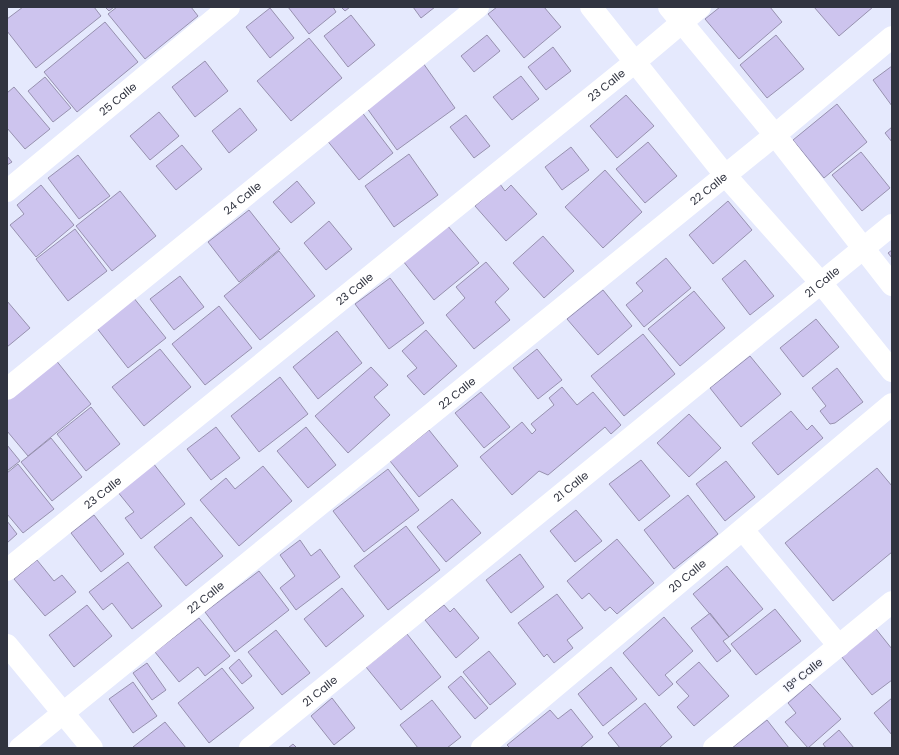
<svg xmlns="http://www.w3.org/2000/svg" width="899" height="755" font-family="Poppins,sans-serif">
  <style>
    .building { fill: #cdc4ee; stroke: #9791af }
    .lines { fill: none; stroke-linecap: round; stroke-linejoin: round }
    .minor { stroke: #fff; stroke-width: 22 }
    .labels { text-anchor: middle; stroke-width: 3; stroke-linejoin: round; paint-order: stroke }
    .street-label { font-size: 11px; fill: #313440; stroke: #f6f7fe }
  </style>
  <rect width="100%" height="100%" fill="#e5e9fd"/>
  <!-- building -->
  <path class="building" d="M 23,7 L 94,7 L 101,16 L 36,68 L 7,31 L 7,19 Z
    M 105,7 L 114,7 L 109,11 Z
    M 117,7 L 191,7 L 198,16 L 145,59 L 108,14 Z
    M 288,7 L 333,7 L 336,12 L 309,34 Z
    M 341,7 L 350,7 L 345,11 Z
    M 413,7 L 435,7 L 421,18 Z
    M 497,7 L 544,7 L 561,27 L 524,58 L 488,14 Z
    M 720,7 L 770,7 L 782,22 L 739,59 L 705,19 Z
    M 814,7 L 873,7 L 839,36 Z
    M 270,8 L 294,38 L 270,58 L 246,27 Z
    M 351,15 L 375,45 L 348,67 L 324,36 Z
    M 105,22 L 138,62 L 77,112 L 44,72 Z
    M 487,35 L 500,51 L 474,72 L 461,56 Z
    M 776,35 L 804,69 L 767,98 L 740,65 Z
    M 309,38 L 342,78 L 291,121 L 257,81 Z
    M 553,47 L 571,71 L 546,90 L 528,67 Z
    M 205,61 L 228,91 L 195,117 L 172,87 Z
    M 423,63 L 455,108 L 397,150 L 364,104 Z
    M 892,66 L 892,106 L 873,80 Z
    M 521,76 L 539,99 L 512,120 L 493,97 Z
    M 45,77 L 71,108 L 53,122 L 28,91 Z
    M 14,87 L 50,129 L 25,149 L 7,128 L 7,93 Z
    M 626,95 L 654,126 L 617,158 L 590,126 Z
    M 837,104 L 867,142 L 824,178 L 793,140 Z
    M 240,108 L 257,130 L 229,153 L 212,131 Z
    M 361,111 L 393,153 L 359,180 L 326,139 Z
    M 159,112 L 179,136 L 150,160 L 130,136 Z
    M 466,115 L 490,146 L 474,158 L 450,127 Z
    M 892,127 L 892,142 L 885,133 Z
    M 648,142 L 677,176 L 645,203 L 616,169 Z
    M 182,145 L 202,169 L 176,190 L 156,166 Z
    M 571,147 L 589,170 L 562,190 L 545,167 Z
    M 861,152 L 890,188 L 862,211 L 832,175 Z
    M 409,154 L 438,195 L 394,227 L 365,186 Z
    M 78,155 L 110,196 L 79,219 L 48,178 Z
    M 7,156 L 12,162 L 7,165 Z
    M 605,170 L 642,212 L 603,248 L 565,207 Z
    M 297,181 L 315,203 L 291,223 L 273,202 Z
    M 500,184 L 505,191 L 511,185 L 537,214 L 506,241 L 475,206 Z
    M 41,185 L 74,225 L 36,257 L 10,225 L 24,214 L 17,205 Z
    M 120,191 L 156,236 L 112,271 L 76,226 Z
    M 728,201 L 752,230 L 713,264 L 689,235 Z
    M 249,210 L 280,249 L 239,282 L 208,242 Z
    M 329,221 L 352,249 L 326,270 L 304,243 Z
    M 447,225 L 479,263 L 434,300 L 403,261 Z
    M 75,229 L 107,271 L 68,301 L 36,259 Z
    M 543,236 L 574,271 L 544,298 L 513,263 Z
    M 892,250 L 892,258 L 888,253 Z
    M 279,251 L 315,296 L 260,340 L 224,296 Z
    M 666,258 L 691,288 L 644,327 L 626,305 L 643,291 L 636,283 Z
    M 745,260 L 774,296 L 750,315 L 722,279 Z
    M 486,262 L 509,289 L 495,302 L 510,320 L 474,349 L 446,315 L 465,298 L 456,287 Z
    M 180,276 L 204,307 L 174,330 L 150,299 Z
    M 390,278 L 424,323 L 389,349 L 355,304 Z
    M 603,290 L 632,326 L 598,355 L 567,319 Z
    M 694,291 L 725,328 L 680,366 L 648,329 Z
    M 133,297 L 166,338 L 128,368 L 96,327 Z
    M 7,301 L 30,328 L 7,347 Z
    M 219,306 L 252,348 L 205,385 L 172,344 Z
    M 816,319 L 839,347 L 803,377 L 780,348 Z
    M 426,330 L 457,366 L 424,395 L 407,376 L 417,368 L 402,351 Z
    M 337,331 L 362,363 L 318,399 L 293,367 Z
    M 643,334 L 675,374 L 624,416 L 591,376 Z
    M 160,349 L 191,387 L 144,426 L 112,387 Z
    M 537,349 L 562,380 L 538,399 L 513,368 Z
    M 750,356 L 781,394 L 741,427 L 710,388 Z
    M 55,359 L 91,404 L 28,456 L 7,431 L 7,398 Z
    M 371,367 L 388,385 L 374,397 L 390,415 L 348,453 L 315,416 Z
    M 837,368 L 863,402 L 835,423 L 830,424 L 820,411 L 826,406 L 812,388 Z
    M 280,377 L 308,414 L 259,452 L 231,416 Z
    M 562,387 L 577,405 L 593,392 L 621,425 L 611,434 L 605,427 L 548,475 L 539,471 L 512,495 L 480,457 L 522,422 L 532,434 L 536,430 L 531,424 L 554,405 L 549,398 Z
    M 481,392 L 510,427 L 484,448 L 455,413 Z
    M 91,407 L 120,444 L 86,471 L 57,434 Z
    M 791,411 L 807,430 L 812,425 L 823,438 L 778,475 L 752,443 Z
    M 689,414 L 721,448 L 689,477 L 657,443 Z
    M 216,427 L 240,458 L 211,480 L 187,449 Z
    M 306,427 L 336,465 L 308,488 L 277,451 Z
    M 429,430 L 458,466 L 419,497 L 390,461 Z
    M 51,438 L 82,477 L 52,501 L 21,462 Z
    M 7,445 L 20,461 L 7,471 Z
    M 641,460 L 670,496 L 639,521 L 609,484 Z
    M 726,461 L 755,497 L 725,521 L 696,484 Z
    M 153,463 L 185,504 L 141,539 L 125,518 L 134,512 L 117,491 Z
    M 18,464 L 54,509 L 23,533 L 7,514 L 7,473 Z
    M 263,466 L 292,501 L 239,546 L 200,500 L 226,478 L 235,489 Z
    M 877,468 L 892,486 L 892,552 L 833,601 L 785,543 Z
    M 388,469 L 419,510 L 364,552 L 333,511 Z
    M 688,495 L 718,534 L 674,569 L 644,530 Z
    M 452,499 L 481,533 L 446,562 L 417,527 Z
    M 576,510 L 602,541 L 575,562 L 550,531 Z
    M 94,515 L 124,554 L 101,572 L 71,533 Z
    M 191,517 L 223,556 L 186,586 L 154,547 Z
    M 7,521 L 17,534 L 7,543 Z
    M 406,526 L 440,570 L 388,610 L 354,566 Z
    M 617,539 L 654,583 L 617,614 L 610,607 L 605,611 L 589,593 L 582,599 L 567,581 Z
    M 300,540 L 311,556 L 320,549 L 340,577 L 296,610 L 280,588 L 295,576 L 280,555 Z
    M 520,554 L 544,587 L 511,613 L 486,580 Z
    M 37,560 L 54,581 L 62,575 L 76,592 L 45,616 L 14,579 Z
    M 128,562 L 162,606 L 132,629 L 112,603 L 103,610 L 89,592 Z
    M 727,566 L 763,609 L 729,637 L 693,594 Z
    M 259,571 L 289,610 L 235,652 L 205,612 Z
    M 342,588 L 364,616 L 326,647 L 304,619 Z
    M 557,594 L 583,628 L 567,640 L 573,648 L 554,663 L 547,654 L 544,657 L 518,623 Z
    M 87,605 L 112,636 L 74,667 L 49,635 Z
    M 444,605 L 450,612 L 454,608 L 479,638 L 456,658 L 425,620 Z
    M 775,609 L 801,641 L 756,675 L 731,644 Z
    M 710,613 L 729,637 L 723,641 L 731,651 L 717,662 L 691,628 Z
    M 664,617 L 693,651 L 665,675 L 673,684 L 659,696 L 623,653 Z
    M 199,618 L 230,656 L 205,676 L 198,667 L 179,682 L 155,652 Z
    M 876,629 L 892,649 L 892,680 L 872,695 L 841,656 Z
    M 276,630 L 310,673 L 282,695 L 248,652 Z
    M 407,634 L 441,677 L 401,710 L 366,667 Z
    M 489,651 L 516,684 L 490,705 L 463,672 Z
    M 239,659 L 252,676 L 242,684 L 229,668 Z
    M 699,662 L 729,696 L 694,726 L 677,707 L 689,696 L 676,682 Z
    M 147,663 L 166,690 L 152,700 L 133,673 Z
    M 611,667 L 637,699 L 603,726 L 578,694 Z
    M 222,668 L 254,708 L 209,743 L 178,703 Z
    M 461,676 L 488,708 L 475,719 L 448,687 Z
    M 133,682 L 157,716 L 133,733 L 109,699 Z
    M 810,684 L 841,719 L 808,748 L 785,722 L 796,713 L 788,703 Z
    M 332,698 L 355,728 L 334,745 L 311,716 Z
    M 892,698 L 892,735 L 874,713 Z
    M 432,700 L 461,737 L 447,748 L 418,748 L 400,725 Z
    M 645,703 L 672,737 L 660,747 L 661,748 L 620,748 L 608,733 Z
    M 571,709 L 593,737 L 580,748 L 510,748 L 507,745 L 550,710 L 558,719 Z
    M 767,720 L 789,748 L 732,748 Z
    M 165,722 L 186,748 L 134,748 L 133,747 Z
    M 839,730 L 854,748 L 826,748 L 823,744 Z
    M 293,744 L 297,748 L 288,748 Z"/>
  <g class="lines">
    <!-- minor -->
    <g class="minor">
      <path d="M 591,7 L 725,175 L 821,283 L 892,371"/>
      <path d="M 669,7 L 775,135 L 892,285"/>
      <path id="s1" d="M 7,191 L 229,7"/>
      <path id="s2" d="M 7,389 L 478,7"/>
      <path d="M 743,530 L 839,646"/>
      <path id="s3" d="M 7,570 L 635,62 L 700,7"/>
      <path d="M 7,645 L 92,748"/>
      <path id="s4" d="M 20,748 L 775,135 L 892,37"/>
      <path id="s5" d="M 250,748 L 892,225"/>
      <path id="s6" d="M 482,748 L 892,404"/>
      <path d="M 714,748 L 892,602"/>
    </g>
  </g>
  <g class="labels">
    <!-- street labels -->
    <g class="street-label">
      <text dy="4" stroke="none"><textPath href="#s3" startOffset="771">23 Calle</textPath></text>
      <text dy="4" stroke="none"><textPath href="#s1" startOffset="144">25 Calle</textPath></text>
      <text dy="4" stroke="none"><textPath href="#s4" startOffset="887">22 Calle</textPath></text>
      <text dy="4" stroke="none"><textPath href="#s2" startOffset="303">24 Calle</textPath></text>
      <text dy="4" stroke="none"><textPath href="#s5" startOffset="738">21 Calle</textPath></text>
      <text dy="4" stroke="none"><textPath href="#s3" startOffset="447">23 Calle</textPath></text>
      <text dy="4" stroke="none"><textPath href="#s4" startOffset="563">22 Calle</textPath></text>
      <text dy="4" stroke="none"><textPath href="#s5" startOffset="414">21 Calle</textPath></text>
      <text dy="4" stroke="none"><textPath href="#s3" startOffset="123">23 Calle</textPath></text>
      <text dy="4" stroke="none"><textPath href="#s6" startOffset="268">20 Calle</textPath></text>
      <text dy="4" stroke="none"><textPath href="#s4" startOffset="239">22 Calle</textPath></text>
      <text transform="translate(803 675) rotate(-39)" y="4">19ª Calle</text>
      <text dy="4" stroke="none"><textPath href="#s5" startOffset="90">21 Calle</textPath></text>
    </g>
  </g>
  <!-- border -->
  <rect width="899" height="755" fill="none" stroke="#313440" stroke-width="16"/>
</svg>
